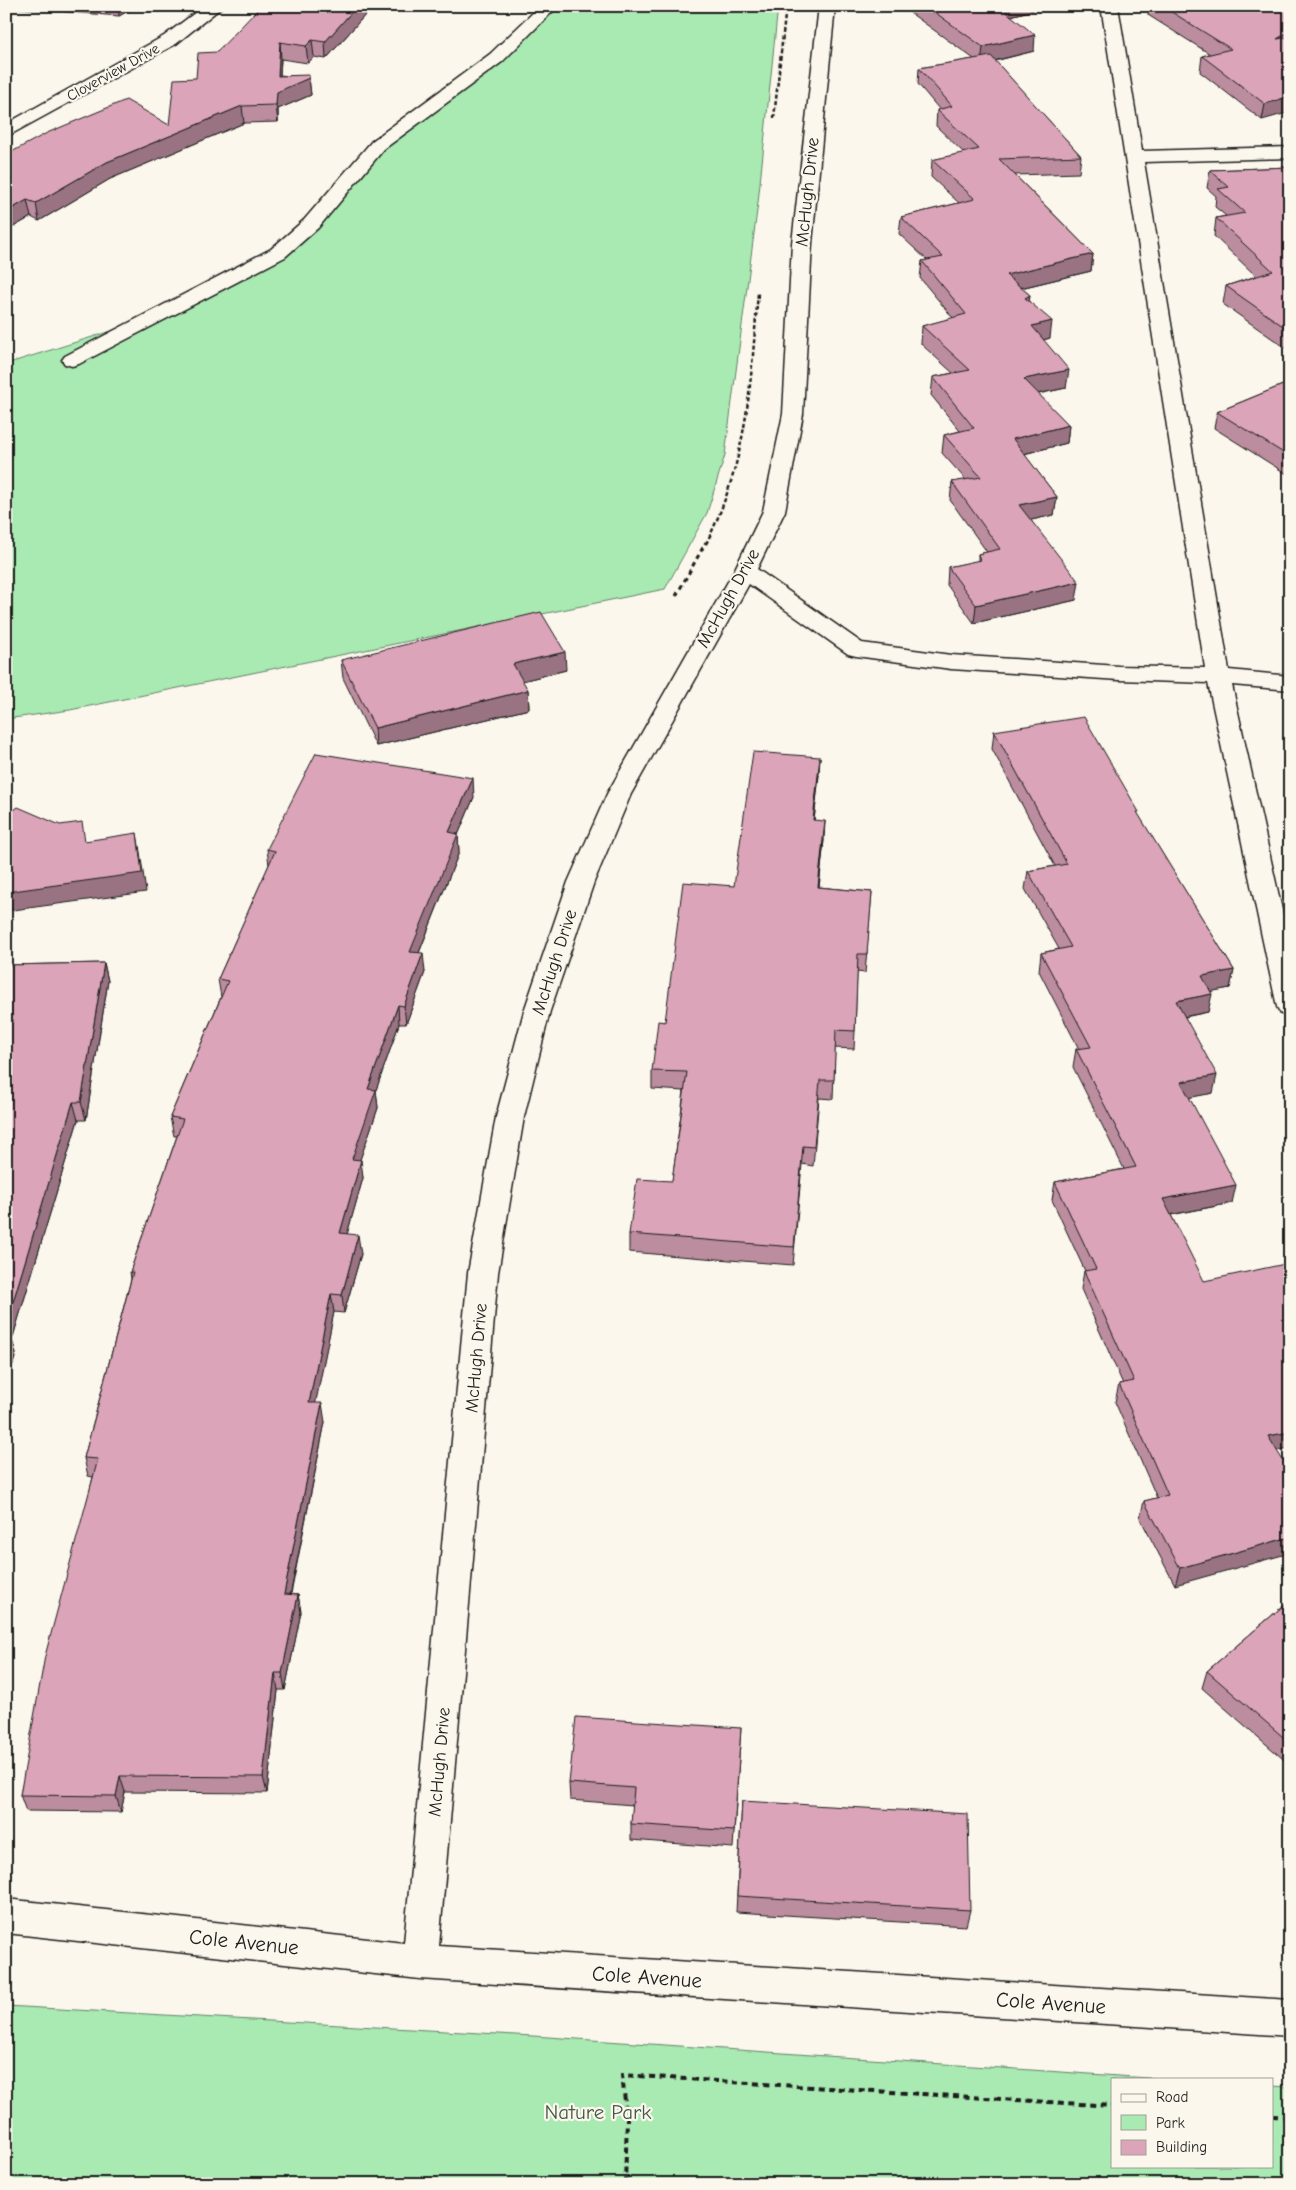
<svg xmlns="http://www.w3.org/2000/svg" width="1296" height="2190" font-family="'Comic Neue',sans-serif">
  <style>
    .green { fill: #a9e9b2; stroke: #628267 }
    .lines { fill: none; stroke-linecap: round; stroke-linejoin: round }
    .minor-casing { stroke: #1c1c1c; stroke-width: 3 }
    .path-far2 { stroke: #1c1c1c; stroke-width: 2.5; stroke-dasharray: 4 2.5; stroke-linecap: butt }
    .path-far1 { stroke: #1c1c1c; stroke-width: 3; stroke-dasharray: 4.5 4; stroke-linecap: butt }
    .path { stroke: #1c1c1c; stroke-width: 4; stroke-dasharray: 6 4.5; stroke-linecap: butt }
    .minor { fill: #fbf7ec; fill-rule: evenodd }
    .wall { fill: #bc8d9f; stroke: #1c1c1c }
    .shaded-wall { fill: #997382; stroke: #1c1c1c }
    .building { fill: #dba4b9; stroke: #1c1c1c }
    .labels { text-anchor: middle; stroke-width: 4.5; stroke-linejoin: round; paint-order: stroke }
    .far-street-label { font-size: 15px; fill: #1c1c1c; stroke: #fbf7ec }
    .street-label { font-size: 18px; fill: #1c1c1c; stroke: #fbf7ec }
    .near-street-label { font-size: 21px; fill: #1c1c1c; stroke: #fbf7ec }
    .near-park-label { font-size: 21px; fill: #465a49; stroke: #fbf7ec }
  </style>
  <rect width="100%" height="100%" fill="#fbf7ec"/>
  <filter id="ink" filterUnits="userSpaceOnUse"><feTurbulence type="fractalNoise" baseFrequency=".02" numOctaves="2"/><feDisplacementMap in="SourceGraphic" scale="10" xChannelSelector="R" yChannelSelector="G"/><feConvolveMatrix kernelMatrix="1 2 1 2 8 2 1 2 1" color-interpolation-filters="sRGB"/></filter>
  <g filter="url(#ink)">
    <!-- green -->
    <path class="green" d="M 543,6 L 778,6 L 758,203 L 725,455 L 707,513 L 665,589 L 70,710 L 6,719 L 6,364 L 121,328 L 294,240 L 358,163 L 471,79 Z
      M 6,2006 L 533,2036 L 1163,2079 L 1112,2079 L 1112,2166 L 1272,2166 L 1272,2086 L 1290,2087 L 1290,2184 L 6,2184 Z"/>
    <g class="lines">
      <!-- minor casing -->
      <g class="minor-casing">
        <path id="minor" d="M 204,6 L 223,6 L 176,44 L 6,137 L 6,124 L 164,36 Z
          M 540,6 L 558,6 L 502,62 L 384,149 L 318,228 L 285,257 L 79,364 L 72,366 L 65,364 L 62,360 L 65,356 L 271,249 L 304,220 L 372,141 L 490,54 Z
          M 819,6 L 835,6 L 812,243 L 803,414 L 785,511 L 757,569 L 862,643 L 951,655 L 1119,666 L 1205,668 L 1101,6 L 1118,6 L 1142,151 L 1290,147 L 1290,158 L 1144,162 L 1229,670 L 1290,676 L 1290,690 L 1232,685 L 1290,946 L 1290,1016 L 1281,1014 L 1277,1007 L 1208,683 L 1119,680 L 951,669 L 856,656 L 848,654 L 749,584 L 631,794 L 594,882 L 550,1011 L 524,1117 L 498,1273 L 439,1946 L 1290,2000 L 1290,2036 L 420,1979 L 6,1933 L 6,1899 L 404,1943 L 468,1273 L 496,1117 L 524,1011 L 568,882 L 607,794 L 734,571 L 763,511 L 783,414 L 792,243 Z"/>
      </g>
      <!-- path-far2 -->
      <path class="path-far2" d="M 774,118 L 786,6
        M 706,544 C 749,456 750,387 758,293"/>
      <!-- path-far1 -->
      <path class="path-far1" d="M 676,596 L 706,542"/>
      <!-- path -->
      <path class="path" d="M 1272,2116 L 1290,2117
        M 625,2184 L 627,2118 L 622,2075 L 1112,2106"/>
      <!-- minor -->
      <use href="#minor" class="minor"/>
    </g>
    <!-- wall -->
    <path class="wall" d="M 6,6 L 137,6 L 119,16 L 6,7 Z
      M 373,6 L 326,59 L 314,57 L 308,63 L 281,59 L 280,75 L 309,78 L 311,95 L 278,109 L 278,122 L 244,123 L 110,179 L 39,221 L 31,217 L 6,231 L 6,155 L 169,125 L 196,78 L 217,52 Z
      M 910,6 L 1047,6 L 1011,16 L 1034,51 L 995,61 L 1081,156 L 1079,173 L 1015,175 L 1093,254 L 1091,271 L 1021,288 L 1030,295 L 1029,302 L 1050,338 L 1043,340 L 1066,388 L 1038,394 L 1069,425 L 1067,443 L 1024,454 L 1057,497 L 1054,515 L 1031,520 L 1076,600 L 974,623 L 947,585 L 948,567 L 978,561 L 978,554 L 987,552 L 950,500 L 952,482 L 966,480 L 942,453 L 944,435 L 960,431 L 931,395 L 933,377 L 953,373 L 921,344 L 922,326 L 953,318 L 920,278 L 922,261 L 927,260 L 899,234 L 901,217 L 959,203 L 931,177 L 932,160 L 964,153 L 936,126 L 937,110 L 939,109 L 918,84 L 919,68 L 974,59 L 909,12 Z
      M 1149,6 L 1290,6 L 1262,120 L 1200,72 L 1202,56 L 1210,54 L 1148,15 Z
      M 1290,167 L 1290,351 L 1223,304 L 1226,286 L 1256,276 L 1214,236 L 1216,218 L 1226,216 L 1215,207 L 1216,196 L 1207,188 L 1210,170 Z
      M 1290,382 L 1290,476 L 1214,428 L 1217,412 Z
      M 341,660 L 566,670 L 522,681 L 528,690 L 529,709 L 376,746 L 343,678 Z
      M 994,731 L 1139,816 L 1234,970 L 1230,988 L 1211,991 L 1208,1012 L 1185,1017 L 1213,1093 L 1189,1097 L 1232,1203 L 1171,1215 L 1277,1451 L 1175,1585 L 1140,1518 L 1144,1501 L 1157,1498 L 1115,1402 L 1119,1384 L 1123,1384 L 1081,1289 L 1084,1271 L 1085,1271 L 1052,1200 L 1055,1182 L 1124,1169 L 1073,1067 L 1076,1049 L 1079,1049 L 1039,971 L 1041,953 L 1059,949 L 1025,889 L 1028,871 L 1055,866 L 992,749 Z
      M 819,775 L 814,820 L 824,840 L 819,887 L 872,892 L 865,973 L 857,972 L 855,1031 L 854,1049 L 835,1048 L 833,1099 L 819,1098 L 813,1166 L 802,1164 L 793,1265 L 629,1252 L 629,1234 L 672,1181 L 684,1091 L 652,1089 L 652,1071 L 665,1022 L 734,886 Z
      M 474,797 L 458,835 L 459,852 L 419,953 L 425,972 L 406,1024 L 399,1024 L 376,1090 L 378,1108 L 360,1159 L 363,1178 L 347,1234 L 361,1254 L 344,1313 L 334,1312 L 315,1403 L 325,1422 L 291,1594 L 298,1595 L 301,1612 L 285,1690 L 278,1690 L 267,1793 L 125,1792 L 121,1812 L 26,1811 L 20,1795 L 93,1477 L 88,1476 L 84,1458 L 131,1279 L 130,1272 L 177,1136 L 174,1136 L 170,1117 L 221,997 L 218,979 L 269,865 L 267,849 Z
      M 104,963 L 108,981 L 86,1120 L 78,1120 L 12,1340 L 16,1354 L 6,1386 L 6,965 Z
      M 1290,1600 L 1290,1765 L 1202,1688 L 1207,1671 Z
      M 741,1728 L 733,1848 L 631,1840 L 631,1824 L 633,1805 L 570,1800 L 569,1783 Z
      M 742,1801 L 970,1910 L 966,1926 L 736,1912 Z"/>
    <!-- shaded-wall -->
    <path class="shaded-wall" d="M 118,6 L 137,6 L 119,16 Z
      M 357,6 L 373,6 L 326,59 L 325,42 Z
      M 1001,6 L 1047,6 L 1000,19 Z
      M 1290,31 L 1290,46 L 1277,39 Z
      M 1035,35 L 1034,51 L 981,64 L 983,47 Z
      M 312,40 L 314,57 L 308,63 L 306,46 Z
      M 280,42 L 281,59 L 279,90 L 309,78 L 311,95 L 278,109 L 278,122 L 276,105 Z
      M 1290,96 L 1290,112 L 1262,120 L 1265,104 Z
      M 242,106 L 244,123 L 110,179 L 39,221 L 36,203 L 107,162 Z
      M 27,200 L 31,217 L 6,231 L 6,212 Z
      M 1093,254 L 1091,271 L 1004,292 L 1006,275 Z
      M 1030,295 L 1028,313 L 1025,298 Z
      M 1052,321 L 1050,338 L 1030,344 L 1032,326 Z
      M 1069,370 L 1066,388 L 1022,397 L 1024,379 Z
      M 1069,425 L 1067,443 L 1011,457 L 1013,439 Z
      M 1057,497 L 1054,515 L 1017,523 L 1019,505 Z
      M 1079,582 L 1076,600 L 974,623 L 976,605 Z
      M 565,652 L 566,670 L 514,683 L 513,664 Z
      M 528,690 L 529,709 L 376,746 L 375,728 Z
      M 820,757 L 819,775 L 812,839 L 813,820 Z
      M 473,778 L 474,797 L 458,835 L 459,852 L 412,970 L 410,952 L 449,832 Z
      M 825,821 L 824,840 L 817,906 L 818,887 Z
      M 137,833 L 140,852 L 146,892 L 6,911 L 6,892 Z
      M 423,953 L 425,972 L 406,1024 L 404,1006 Z
      M 104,963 L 108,981 L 86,1120 L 81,1102 Z
      M 1234,970 L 1230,988 L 1198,994 L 1202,976 Z
      M 1212,994 L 1208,1012 L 1172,1019 L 1176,1001 Z
      M 398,1005 L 399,1024 L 376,1090 L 378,1108 L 354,1177 L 352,1159 L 368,1089 Z
      M 1217,1075 L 1213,1093 L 1177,1100 L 1181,1082 Z
      M 73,1102 L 78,1120 L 12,1340 L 16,1354 L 6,1386 L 6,1325 Z
      M 361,1160 L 363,1178 L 342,1252 L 340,1233 Z
      M 1236,1185 L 1232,1203 L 1159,1217 L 1163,1199 Z
      M 358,1235 L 361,1254 L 344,1313 L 342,1295 Z
      M 331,1294 L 334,1312 L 312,1421 L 309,1403 Z
      M 322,1403 L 325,1422 L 287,1611 L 284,1594 Z
      M 1290,1432 L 1290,1448 L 1263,1453 L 1268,1436 Z
      M 1290,1537 L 1290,1553 L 1175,1585 L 1180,1568 Z
      M 298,1595 L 301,1612 L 285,1690 L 282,1673 Z
      M 275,1673 L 278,1690 L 267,1793 L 263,1777 Z
      M 120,1776 L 125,1792 L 121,1812 L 116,1796 Z"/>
    <!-- building -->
    <path class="building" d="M 261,6 L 357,6 L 325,42 L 312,40 L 306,46 L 280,42 L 278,76 L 309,75 L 309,78 L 277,92 L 276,105 L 242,106 L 107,162 L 36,203 L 27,200 L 6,212 L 6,155 L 47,133 L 126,100 L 169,125 L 174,79 L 196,78 L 198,53 L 217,52 Z
      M 926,6 L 999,6 L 1035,35 L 983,47 Z
      M 1162,6 L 1290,6 L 1290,31 L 1277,39 L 1290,37 L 1290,96 L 1265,104 L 1202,56 L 1231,49 Z
      M 991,56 L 1081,156 L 999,159 L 1093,254 L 1006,275 L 1030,295 L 1025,298 L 1052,321 L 1032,326 L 1069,370 L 1024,379 L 1069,425 L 1013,439 L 1057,497 L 1019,505 L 1079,582 L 976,605 L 948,567 L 980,560 L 978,554 L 1000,549 L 952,482 L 981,477 L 944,435 L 974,428 L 933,377 L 970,370 L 922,326 L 966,314 L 922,261 L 943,257 L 901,217 L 975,199 L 932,160 L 979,149 L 937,110 L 952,106 L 919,68 Z
      M 1290,167 L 1290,331 L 1226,286 L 1273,271 L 1216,218 L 1245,213 L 1218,189 L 1229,187 L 1210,170 Z
      M 1290,382 L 1290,457 L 1217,412 Z
      M 541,612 L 565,652 L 513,664 L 528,690 L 375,728 L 341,660 Z
      M 1084,717 L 1139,812 L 1137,812 L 1234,970 L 1202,976 L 1212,994 L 1176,1001 L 1217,1075 L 1181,1082 L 1236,1185 L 1163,1199 L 1204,1281 L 1285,1264 L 1290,1272 L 1290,1432 L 1268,1436 L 1290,1472 L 1290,1537 L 1180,1568 L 1144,1501 L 1168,1495 L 1119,1384 L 1134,1381 L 1084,1271 L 1096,1269 L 1055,1182 L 1136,1167 L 1076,1049 L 1091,1047 L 1041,953 L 1071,947 L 1028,871 L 1067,864 L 994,731 Z
      M 753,752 L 820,757 L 813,820 L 825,821 L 818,887 L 872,892 L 867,954 L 858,954 L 855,1031 L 836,1030 L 834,1080 L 820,1080 L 814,1147 L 803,1146 L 794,1247 L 629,1234 L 637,1179 L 672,1181 L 687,1072 L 652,1071 L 658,1021 L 665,1022 L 683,882 L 734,886 Z
      M 316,753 L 473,778 L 449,832 L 458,834 L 410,952 L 423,953 L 404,1006 L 398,1005 L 368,1089 L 376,1090 L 352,1159 L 361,1160 L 340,1233 L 358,1235 L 342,1295 L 331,1294 L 309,1403 L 322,1403 L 284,1594 L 298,1595 L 282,1673 L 275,1673 L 263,1777 L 120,1776 L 116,1796 L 20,1795 L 45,1656 L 98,1459 L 84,1458 L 133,1272 L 130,1272 L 183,1119 L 170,1117 L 228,981 L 218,979 L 275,851 L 267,849 Z
      M 18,807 L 60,825 L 82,822 L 85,841 L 137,833 L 142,873 L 6,892 L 6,816 Z
      M 104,963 L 81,1102 L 73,1102 L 6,1325 L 6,965 Z
      M 6,1335 L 11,1336 L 6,1351 Z
      M 1290,1600 L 1290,1743 L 1207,1671 Z
      M 576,1717 L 741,1728 L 734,1831 L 631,1824 L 634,1788 L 569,1783 Z
      M 742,1801 L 968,1814 L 970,1910 L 737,1896 Z"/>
  </g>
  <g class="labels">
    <!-- far-street labels -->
    <g class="far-street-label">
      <text transform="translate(113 72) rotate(-29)" y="5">Cloverview Drive</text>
    </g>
    <!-- street labels -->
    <g class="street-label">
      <text transform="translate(807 192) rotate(-84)" y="6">McHugh Drive</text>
      <text transform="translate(728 598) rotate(-61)" y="6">McHugh Drive</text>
      <text transform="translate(554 962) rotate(-72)" y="6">McHugh Drive</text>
      <text transform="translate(476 1358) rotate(-85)" y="6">McHugh Drive</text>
      <text transform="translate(439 1762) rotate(-85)" y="6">McHugh Drive</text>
    </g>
    <!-- near-street labels -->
    <g class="near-street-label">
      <text transform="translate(244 1942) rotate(6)" y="7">Cole Avenue</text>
      <text transform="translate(647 1977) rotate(4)" y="7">Cole Avenue</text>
      <text transform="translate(1051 2003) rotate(4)" y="7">Cole Avenue</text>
    </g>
    <!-- near-park labels -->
    <g class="near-park-label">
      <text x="598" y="2119">Nature Park</text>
    </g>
  </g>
  <!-- margin -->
  <rect width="1296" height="2190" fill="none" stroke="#fbf7ec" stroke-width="25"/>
  <rect x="12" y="12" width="1271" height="2165" fill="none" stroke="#1c1c1c" stroke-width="2" filter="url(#ink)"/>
  <!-- legend -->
  <rect x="1111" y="2078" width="162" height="90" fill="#fbf7ec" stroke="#a29f99"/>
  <rect x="1121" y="2094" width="25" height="8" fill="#fbf7ec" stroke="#a29f99"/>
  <text x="1156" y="2102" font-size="15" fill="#1c1c1c">Road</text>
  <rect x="1121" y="2115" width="25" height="15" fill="#a9e9b2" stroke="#a29f99"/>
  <text x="1156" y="2128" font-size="15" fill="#1c1c1c">Park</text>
  <rect x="1121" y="2140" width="25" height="15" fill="#dba4b9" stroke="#a29f99"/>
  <text x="1156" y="2152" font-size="15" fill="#1c1c1c">Building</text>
</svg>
